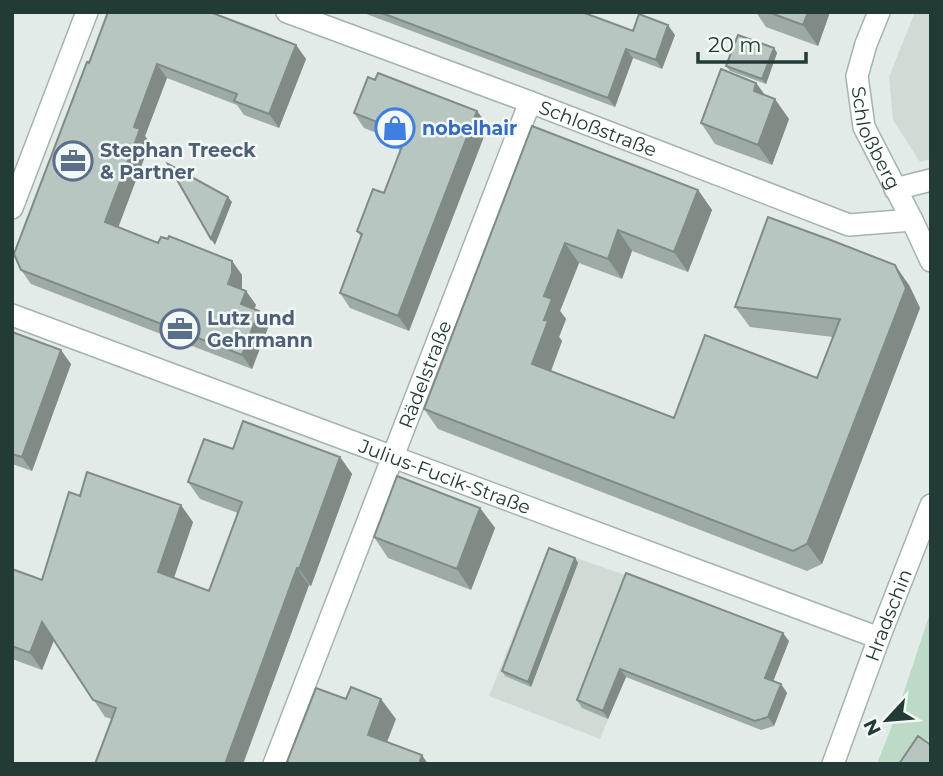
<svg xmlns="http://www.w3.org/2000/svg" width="943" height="776" font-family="Montserrat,sans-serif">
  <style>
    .built { fill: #d0dbd6 }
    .green { fill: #bcdbc6 }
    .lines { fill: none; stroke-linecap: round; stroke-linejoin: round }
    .minor-casing { stroke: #a5b3ae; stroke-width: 24 }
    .minor { stroke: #fff; stroke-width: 21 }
    .wall { fill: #9daaa5 }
    .shaded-wall { fill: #808b86 }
    .building { fill: #b7c6c0; stroke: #808b86; stroke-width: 2 }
    .labels { text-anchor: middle; stroke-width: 5; stroke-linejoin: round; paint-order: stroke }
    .shop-label { font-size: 19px; font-weight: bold; fill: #366cbe; stroke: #f2f8f5; text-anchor: start }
    .street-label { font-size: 19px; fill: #233b36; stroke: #f2f8f5 }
    .service-label { font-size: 19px; font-weight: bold; fill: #4e5e75; stroke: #f2f8f5; text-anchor: start }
  </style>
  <rect width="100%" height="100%" fill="#e2ebe7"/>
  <!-- built -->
  <path class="built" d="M 915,12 L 931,12 L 931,159 L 920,162 L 893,120 L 889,77 Z
    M 548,548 L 662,588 L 600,739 L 489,696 Z"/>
  <!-- green -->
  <path class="green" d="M 931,610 L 931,742 L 921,737 L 900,764 L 877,764 L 897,713 Z"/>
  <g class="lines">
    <!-- minor casing -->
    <g class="minor-casing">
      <g id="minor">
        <path id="s1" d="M 287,12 L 530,102 L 849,225 L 912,220"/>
        <path id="s2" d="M 879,12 L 866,44 L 857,76 L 864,127 L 912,220 L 931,261"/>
        <path d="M 895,189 L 931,180"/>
        <path d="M 12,208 L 87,12"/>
        <path id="s3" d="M 12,315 L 879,638"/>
        <path id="s4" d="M 274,764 L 530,102"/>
        <path id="s5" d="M 833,764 L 879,638 L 931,505"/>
      </g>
    </g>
    <!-- minor -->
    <use href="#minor" class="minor"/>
  </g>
  <!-- wall -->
  <path class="wall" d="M 361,12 L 582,12 L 633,31 L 675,35 L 662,69 L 633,58 L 615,107 Z
    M 756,12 L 830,12 L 818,46 L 766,27 Z
    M 296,45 L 306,59 L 279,128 L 244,115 L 237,105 L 167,78 L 145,136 L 150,143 L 118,227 L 158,243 L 232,261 L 242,275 L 241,289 L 246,291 L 256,305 L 254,309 L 269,325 L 252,369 L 31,284 L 21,270 L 89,63 Z
    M 774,48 L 777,53 L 766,84 L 730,71 L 726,66 Z
    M 375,80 L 477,111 L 488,126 L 409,331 L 350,308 L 340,293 L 361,237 L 357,231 L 384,193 L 400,150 L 398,149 L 390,138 L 364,128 L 354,113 Z
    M 756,83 L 765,95 L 789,119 L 772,165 L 715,144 L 701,123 Z
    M 532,126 L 698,190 L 712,210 L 688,272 L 632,251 L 622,279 L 579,263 L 560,311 L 566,319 L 559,337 L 562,341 L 551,371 L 674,418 L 817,378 L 833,337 L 750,327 L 735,307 L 909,285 L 920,308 L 822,564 L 807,571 L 438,429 L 424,409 Z
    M 12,332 L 71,364 L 32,471 L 12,464 Z
    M 233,449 L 340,457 L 352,474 L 311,586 L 309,585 L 243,764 L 95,764 L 112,719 L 105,717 L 54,640 L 42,670 L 12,659 L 12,569 L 42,580 L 80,496 L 193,522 L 174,578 L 209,591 L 238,513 L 200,499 L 188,482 Z
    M 480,508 L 495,528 L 471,590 L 388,558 L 374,537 Z
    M 575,558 L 578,563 L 531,687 L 505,676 L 502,671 Z
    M 626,573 L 789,641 L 773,681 L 781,684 L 787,693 L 774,726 L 761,730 L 626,677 L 608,719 L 582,708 L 577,700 Z"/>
  <!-- shaded-wall -->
  <path class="shaded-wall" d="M 808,12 L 830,12 L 818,46 L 803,25 Z
    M 668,25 L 675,35 L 662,69 L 656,60 Z
    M 296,45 L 306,59 L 279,128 L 269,114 Z
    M 774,48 L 777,53 L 766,84 L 762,79 Z
    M 626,49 L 633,58 L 615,107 L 608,98 Z
    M 157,64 L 167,78 L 145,136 L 150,143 L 115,236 L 105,222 L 134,127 Z
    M 756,83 L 771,103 L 754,91 Z
    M 775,99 L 789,119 L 772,165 L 758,145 Z
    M 477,111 L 488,126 L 409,331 L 398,316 Z
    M 698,190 L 712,210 L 688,272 L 674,252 Z
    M 228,197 L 232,202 L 215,245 L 211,239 Z
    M 618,230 L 632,251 L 622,279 L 608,259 Z
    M 565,243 L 579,263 L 560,311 L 566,319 L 559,337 L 562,341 L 546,384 L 532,364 L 544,320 L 544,296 Z
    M 232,261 L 242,275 L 242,287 L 238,298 L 228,284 Z
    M 895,265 L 909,285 L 920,308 L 822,564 L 807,544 Z
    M 246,291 L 256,305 L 251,318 L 241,304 Z
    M 259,311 L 269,325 L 252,369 L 242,355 Z
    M 61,350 L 71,364 L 32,471 L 22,457 Z
    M 340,457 L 352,474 L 311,586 L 299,569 Z
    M 181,505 L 193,522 L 170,589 L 158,572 Z
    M 480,508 L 495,528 L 471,590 L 457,569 Z
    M 575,558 L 578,563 L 531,687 L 528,682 Z
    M 297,568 L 309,585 L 243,764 L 225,764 Z
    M 42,622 L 54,640 L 42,670 L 30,653 Z
    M 783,633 L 789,641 L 771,687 L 765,678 Z
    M 620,669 L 626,677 L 608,719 L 603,711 Z
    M 781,684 L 787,693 L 774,726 L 768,717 Z
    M 381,699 L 396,719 L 382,755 L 368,735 Z
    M 422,755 L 428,764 L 419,764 Z"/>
  <!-- building -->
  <path class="building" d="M 108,12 L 210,12 L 296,45 L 269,114 L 234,101 L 237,94 L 157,64 L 134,127 L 140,129 L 105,222 L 158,243 L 161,237 L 168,239 L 169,236 L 232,261 L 232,273 L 228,284 L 246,291 L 241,304 L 259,311 L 242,355 L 21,270 L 14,254 L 87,62 L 89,63 Z
    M 379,12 L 582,12 L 633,31 L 639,14 L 668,25 L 656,60 L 626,49 L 608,98 Z
    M 768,12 L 808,12 L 803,25 Z
    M 738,35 L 774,48 L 762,79 L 726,66 Z
    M 721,69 L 756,83 L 754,91 L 775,99 L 758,145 L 701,123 Z
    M 378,73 L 477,111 L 398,316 L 340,293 L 362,234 L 357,231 L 373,189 L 384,193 L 404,141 L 388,134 L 390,127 L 354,113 L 368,77 L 375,80 Z
    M 532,126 L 698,190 L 674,252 L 618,230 L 608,259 L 565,243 L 544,296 L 552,299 L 544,320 L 548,321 L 532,364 L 674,418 L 705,335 L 817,378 L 840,319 L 735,307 L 768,217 L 828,239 L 895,265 L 906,288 L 807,544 L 793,551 L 424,409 Z
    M 168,164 L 228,197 L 211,239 Z
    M 12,332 L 61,350 L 22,457 L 12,454 Z
    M 243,421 L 340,457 L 299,569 L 297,568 L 225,764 L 95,764 L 116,708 L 93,700 L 42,622 L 30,653 L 12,646 L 12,569 L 42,580 L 69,492 L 80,496 L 87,472 L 181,505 L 158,572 L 209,591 L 242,502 L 188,482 L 204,439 L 233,449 Z
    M 397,476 L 480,508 L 457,569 L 374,537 Z
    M 549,548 L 575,558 L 528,682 L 502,671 Z
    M 626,573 L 783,633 L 765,678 L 781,684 L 768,717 L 755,721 L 620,669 L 603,711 L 577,700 Z
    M 351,687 L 381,699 L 368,735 L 422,755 L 419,764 L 291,764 L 287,762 L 316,688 L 346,699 Z
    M 918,736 L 931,745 L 931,764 L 899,764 Z"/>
  <!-- icons -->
  <defs>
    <g id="shop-ring" transform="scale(2.0125)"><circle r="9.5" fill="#f2f8f5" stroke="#3f7fe0" stroke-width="1.5"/><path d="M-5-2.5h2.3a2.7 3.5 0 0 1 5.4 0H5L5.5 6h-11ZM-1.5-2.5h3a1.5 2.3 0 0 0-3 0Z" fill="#3f7fe0"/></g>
    <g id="office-ring" transform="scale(2.0125)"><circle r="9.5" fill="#f2f8f5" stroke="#5c6f8a" stroke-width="1.5"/><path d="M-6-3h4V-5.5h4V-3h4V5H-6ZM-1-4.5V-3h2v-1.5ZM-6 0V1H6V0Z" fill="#5c6f8a"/></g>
  </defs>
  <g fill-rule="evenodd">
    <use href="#shop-ring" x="395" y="128"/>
    <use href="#office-ring" x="73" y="161"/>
    <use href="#office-ring" x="180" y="329"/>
  </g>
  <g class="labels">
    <!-- shop labels -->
    <g class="shop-label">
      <text x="422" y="135">nobelhair</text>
    </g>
    <!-- street labels -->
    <g class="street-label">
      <text dy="7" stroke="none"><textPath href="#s1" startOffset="332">Schloßstraße</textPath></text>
      <text dy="7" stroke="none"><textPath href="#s2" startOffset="133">Schloßberg</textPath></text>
      <text dy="7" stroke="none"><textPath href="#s4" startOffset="418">Rädelstraße</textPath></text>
      <text dy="7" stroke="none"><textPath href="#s3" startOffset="462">Julius-Fucik-Straße</textPath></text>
      <text dy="7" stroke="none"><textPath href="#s5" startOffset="159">Hradschin</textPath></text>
    </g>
    <!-- service labels -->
    <g class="service-label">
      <text x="100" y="157">Stephan Treeck<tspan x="100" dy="22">&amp; Partner</tspan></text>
      <text x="207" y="325">Lutz und<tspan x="207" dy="22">Gehrmann</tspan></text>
    </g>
  </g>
  <!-- border -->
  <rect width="943" height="776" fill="none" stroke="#233b36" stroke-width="28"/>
  <!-- north arrow -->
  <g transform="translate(887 720) rotate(244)" stroke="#f2f8f5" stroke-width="5" paint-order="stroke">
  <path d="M0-5L12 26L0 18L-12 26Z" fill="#233b36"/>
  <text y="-10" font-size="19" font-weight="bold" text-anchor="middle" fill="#233b36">N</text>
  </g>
  <!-- scale -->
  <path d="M698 52v10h108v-10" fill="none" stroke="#233b36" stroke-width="3.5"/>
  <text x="708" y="52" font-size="21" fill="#233b36" stroke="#f2f8f5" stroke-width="5" paint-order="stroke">20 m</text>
</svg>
